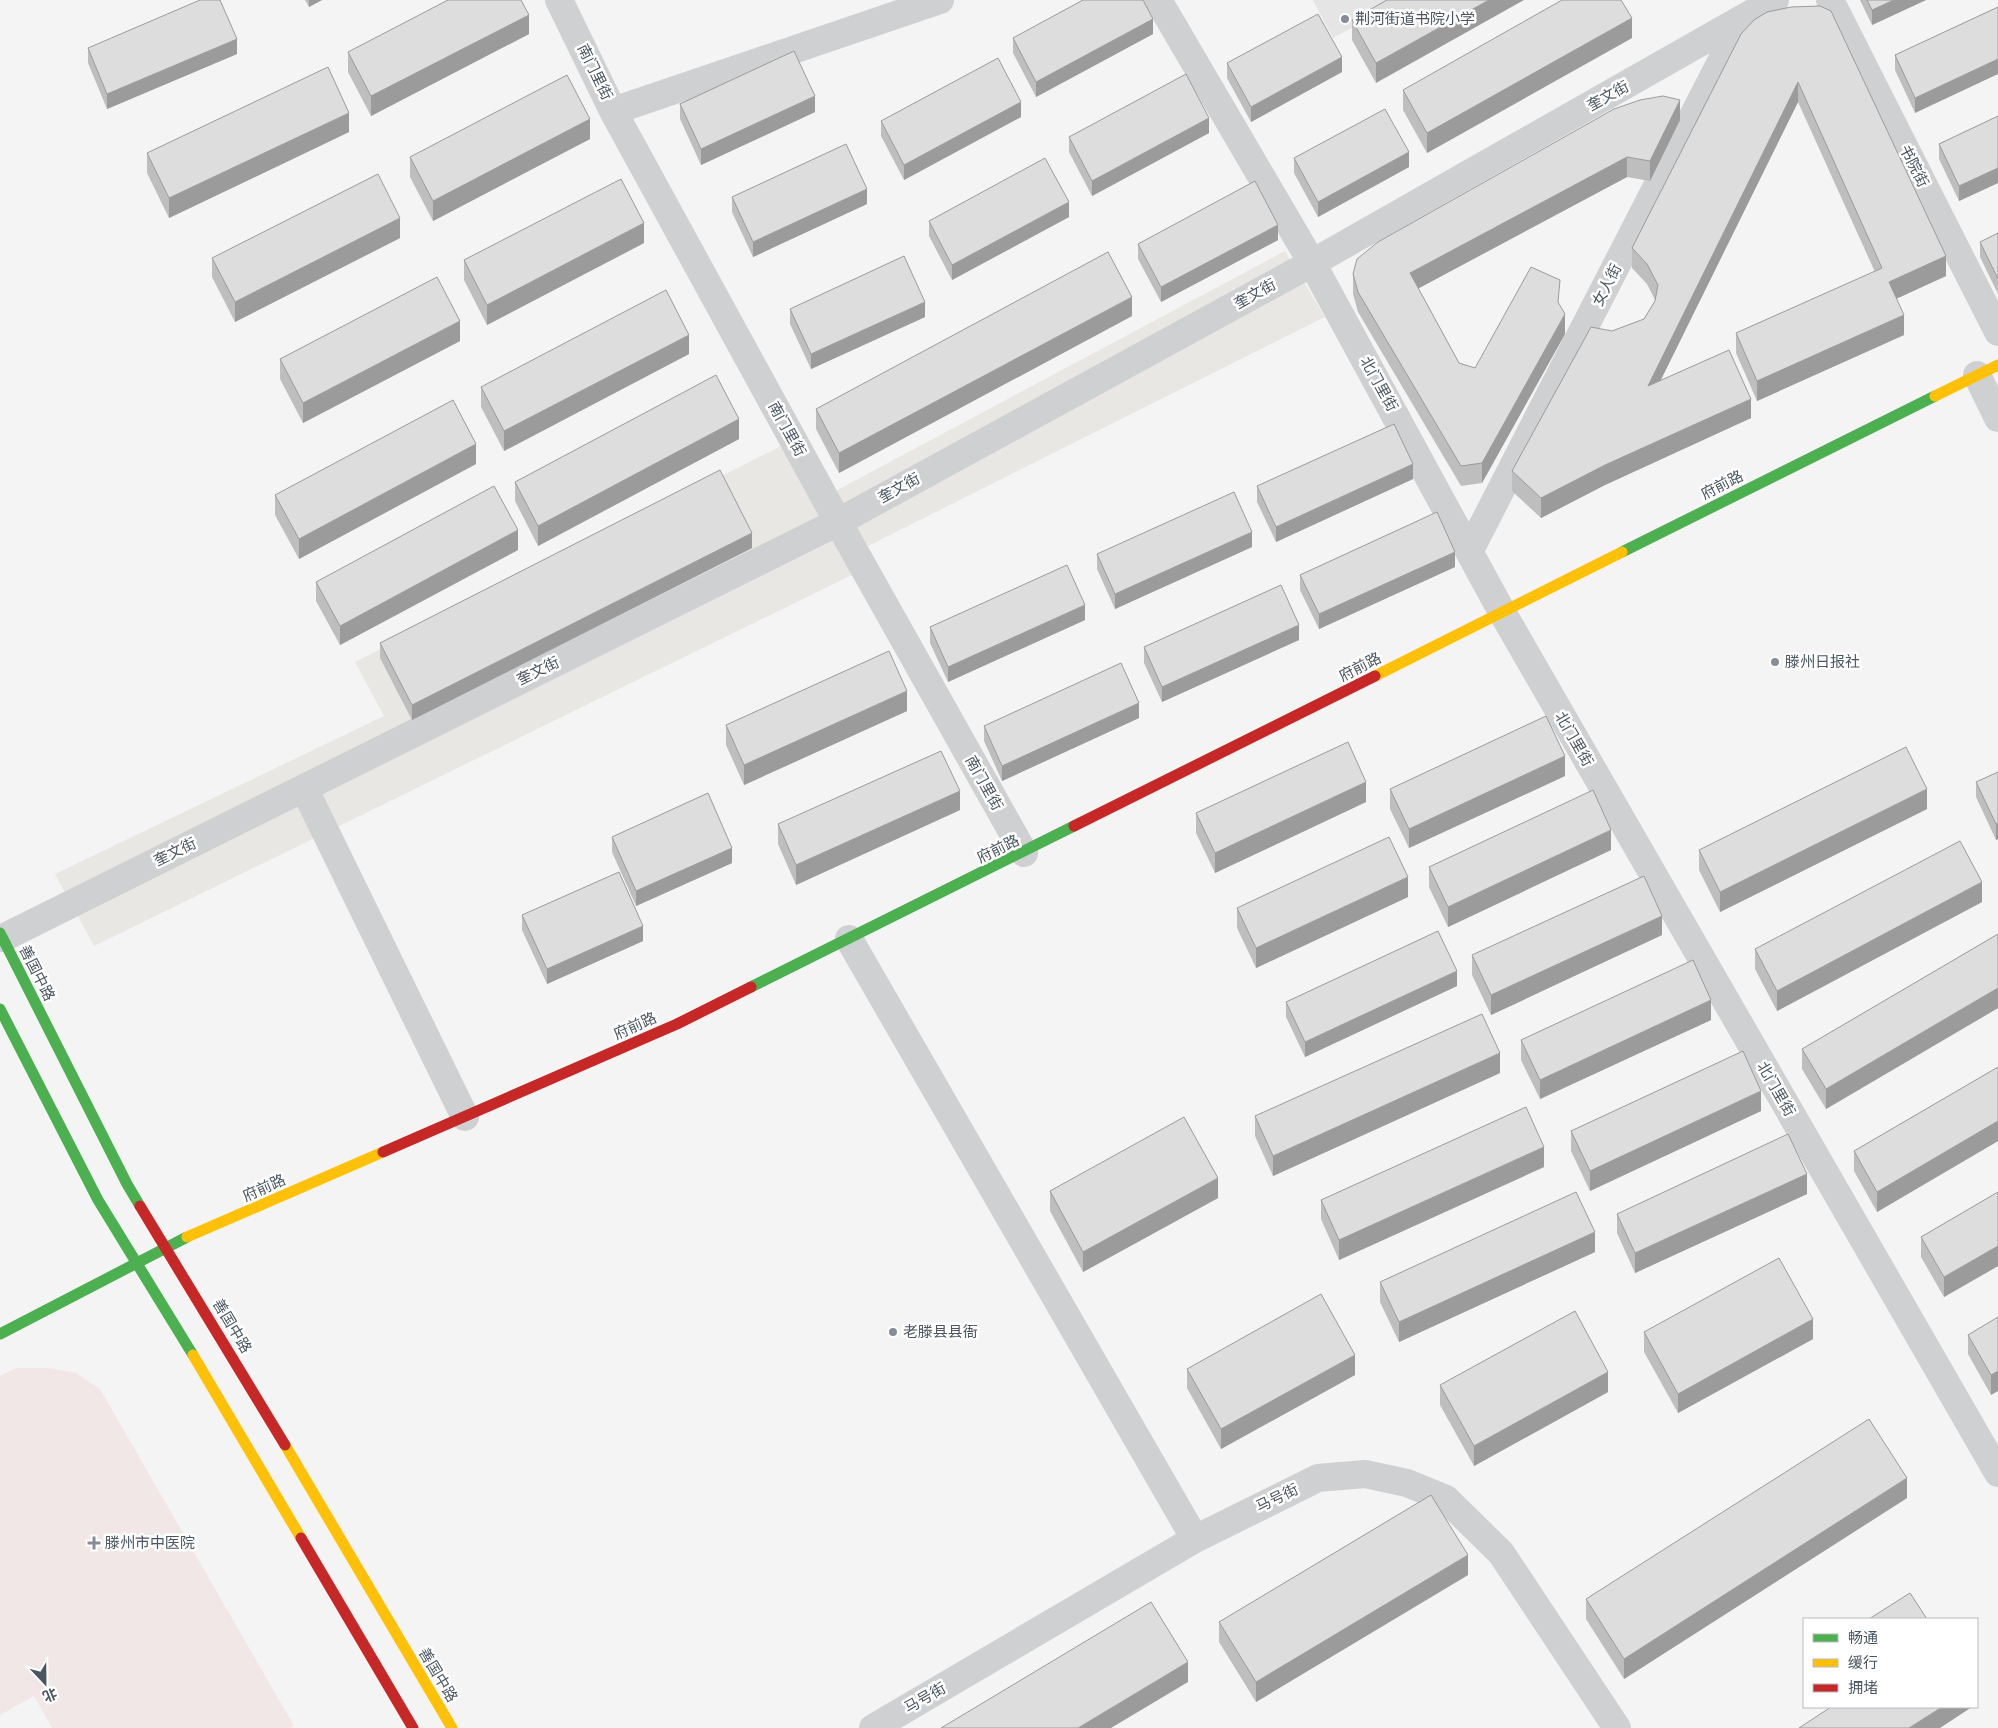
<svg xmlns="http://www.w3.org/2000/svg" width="1998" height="1728" font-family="'Alegreya Sans','Noto Sans SC',sans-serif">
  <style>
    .commercial { fill: #e8e7e3 }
    .education { fill: #e6e5e6 }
    .medical { fill: #f1e7e6 }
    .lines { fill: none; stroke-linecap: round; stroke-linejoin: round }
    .street { stroke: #ced0d2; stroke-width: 28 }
    .fast { stroke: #4caf50; stroke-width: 11 }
    .slow { stroke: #ffc107; stroke-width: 11 }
    .jam { stroke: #c62828; stroke-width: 11 }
    .wall { fill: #bebebf }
    .shaded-wall { fill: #9b9b9b }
    .building { fill: #ddddde; stroke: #9b9b9b }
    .poi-dot { fill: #868d94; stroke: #fff; stroke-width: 2 }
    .labels { text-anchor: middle; stroke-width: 5; stroke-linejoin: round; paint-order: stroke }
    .poi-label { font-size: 15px; fill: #4a5661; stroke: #fff; text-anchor: start }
    .street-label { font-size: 15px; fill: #4a5661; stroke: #fff }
  </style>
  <rect width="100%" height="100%" fill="#f4f4f4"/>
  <!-- commercial -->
  <path class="commercial" d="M 1285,251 L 1325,317 L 844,558 L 854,574 L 94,946 L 55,874 L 384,716 L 355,662 L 781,446 L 813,503 Z"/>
  <!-- education -->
  <path class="education" d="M 1313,0 L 1403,0 L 1333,38 Z"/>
  <!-- medical -->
  <path class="medical" d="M 16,1368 L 47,1368 L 76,1373 L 100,1389 L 294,1726 L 290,1728 L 52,1728 L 34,1696 L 0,1715 L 0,1376 Z"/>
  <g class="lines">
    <!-- street -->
    <path class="street" d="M 559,0 L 613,111 L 838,522 L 1024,853
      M 1158,0 L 1312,263 L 1502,612 L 1998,1473
      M 1830,0 L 1998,332
      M 613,111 L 940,0
      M 1977,375 L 1998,418
      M 1470,550 L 1743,19
      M 304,788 L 465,1117
      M 3,938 L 838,522 L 1312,263 L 1775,0
      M 849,939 L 1195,1539
      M 873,1728 L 1195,1539 L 1318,1478 L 1365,1474 L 1407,1483 L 1446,1499 L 1501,1553 L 1617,1728"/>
    <!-- fast -->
    <path class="fast" d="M 1622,552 L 1935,396
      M 0,933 L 127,1184 L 140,1206
      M 751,987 L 1074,826
      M 0,1009 L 98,1200 L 193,1355
      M 0,1334 L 187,1237"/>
    <!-- slow -->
    <path class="slow" d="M 1935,396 L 1998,365
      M 1375,676 L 1622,552
      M 187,1237 L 383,1152
      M 193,1355 L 301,1538
      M 285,1445 L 452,1728"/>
    <!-- jam -->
    <path class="jam" d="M 1074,826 L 1375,676
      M 383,1152 L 677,1024 L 751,987
      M 140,1206 L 285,1445
      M 301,1538 L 413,1728"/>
  </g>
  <!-- wall -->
  <path class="wall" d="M 305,0 L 322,0 L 309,7 Z
    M 1387,0 L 1376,83 L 1352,40 L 1352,20 Z
    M 1860,0 L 1926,0 L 1872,25 Z
    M 1998,7 L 1915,113 L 1895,70 L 1895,55 Z
    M 1754,20 L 1946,276 L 1896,299 L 1904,335 L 1757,401 L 1736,353 L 1736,333 L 1875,272 L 1798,102 L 1660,381 L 1751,418 L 1605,485 L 1541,518 L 1512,491 L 1512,471 L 1612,331 L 1644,319 L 1655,301 L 1655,300 L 1647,284 L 1632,268 L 1632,248 Z
    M 529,34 L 371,116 L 348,72 L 348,52 Z
    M 1153,34 L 1036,97 L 1013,53 L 1013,38 Z
    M 1632,38 L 1427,153 L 1403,110 L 1403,90 Z
    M 88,48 L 237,54 L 107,109 L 88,63 Z
    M 1227,63 L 1342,72 L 1251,122 L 1227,78 Z
    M 680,104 L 815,112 L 701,165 L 680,119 Z
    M 1998,116 L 1998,183 L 1959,201 L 1939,159 L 1939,144 Z
    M 1021,117 L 904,180 L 881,136 L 881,121 Z
    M 1680,120 L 1650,181 L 1627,177 L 1418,288 L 1459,363 L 1475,368 L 1559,304 L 1565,334 L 1482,483 L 1461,486 L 1358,312 L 1353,294 L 1353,274 Z
    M 349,132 L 169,218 L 147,173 L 147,153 Z
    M 1209,133 L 1092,196 L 1069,152 L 1069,137 Z
    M 590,139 L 433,221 L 410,177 L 410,157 Z
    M 1294,158 L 1409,167 L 1318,217 L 1294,173 Z
    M 732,197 L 867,204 L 753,257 L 732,212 Z
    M 1069,217 L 952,280 L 929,236 L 929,221 Z
    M 1998,233 L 1998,294 L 1980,257 L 1980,242 Z
    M 400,238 L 235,322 L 212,277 L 212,258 Z
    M 1278,240 L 1161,302 L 1138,259 L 1138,244 Z
    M 644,243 L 487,325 L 464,280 L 464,260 Z
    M 790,309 L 925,317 L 811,369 L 790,324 Z
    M 1132,316 L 839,473 L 816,429 L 816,409 Z
    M 460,341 L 303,423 L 280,379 L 280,359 Z
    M 689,354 L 504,451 L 481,407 L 481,387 Z
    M 739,439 L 538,546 L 515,501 L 515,482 Z
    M 476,464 L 299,559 L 275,515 L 275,495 Z
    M 1413,479 L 1276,542 L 1257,502 L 1257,486 Z
    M 1252,547 L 1115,609 L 1097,569 L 1097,554 Z
    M 752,548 L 412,720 L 380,658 L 380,643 Z
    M 518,550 L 340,645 L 316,601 L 316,582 Z
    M 1455,567 L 1319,629 L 1300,590 L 1300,575 Z
    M 1085,620 L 948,682 L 930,643 L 930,627 Z
    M 1299,640 L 1162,702 L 1144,663 L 1144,647 Z
    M 907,711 L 744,785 L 726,745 L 726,725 Z
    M 1139,718 L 1002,781 L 984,741 L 984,726 Z
    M 1998,772 L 1998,839 L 1996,840 L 1976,797 L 1976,782 Z
    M 1565,776 L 1409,848 L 1390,809 L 1390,789 Z
    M 1366,802 L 1215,873 L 1196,833 L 1196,813 Z
    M 1927,809 L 1720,912 L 1699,870 L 1699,850 Z
    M 960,810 L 796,885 L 778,844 L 778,824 Z
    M 612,837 L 732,863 L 636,906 L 612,852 Z
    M 1611,850 L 1448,927 L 1429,887 L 1429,867 Z
    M 1408,897 L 1256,968 L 1237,928 L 1237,908 Z
    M 1982,902 L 1777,1011 L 1755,969 L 1755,949 Z
    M 522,915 L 643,941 L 547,984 L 522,930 Z
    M 1998,934 L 1998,1008 L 1826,1109 L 1802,1069 L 1802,1049 Z
    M 1662,935 L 1491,1015 L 1472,975 L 1472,955 Z
    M 1457,986 L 1305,1057 L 1286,1017 L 1286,1002 Z
    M 1711,1020 L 1540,1099 L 1521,1060 L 1521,1040 Z
    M 1998,1067 L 1998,1141 L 1877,1212 L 1854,1171 L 1854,1151 Z
    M 1500,1073 L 1273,1176 L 1255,1136 L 1255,1116 Z
    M 1761,1111 L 1590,1191 L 1571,1151 L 1571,1131 Z
    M 1544,1167 L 1339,1260 L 1321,1219 L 1321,1200 Z
    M 1050,1191 L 1218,1198 L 1083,1272 L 1050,1211 Z
    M 1998,1192 L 1998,1266 L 1944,1297 L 1921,1257 L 1921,1237 Z
    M 1807,1194 L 1635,1273 L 1617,1233 L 1617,1214 Z
    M 1595,1252 L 1399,1342 L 1380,1302 L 1380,1282 Z
    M 1998,1317 L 1991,1395 L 1968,1354 L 1968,1335 Z
    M 1644,1332 L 1813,1339 L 1678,1413 L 1644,1352 Z
    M 1187,1369 L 1355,1375 L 1221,1449 L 1187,1388 Z
    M 1440,1385 L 1608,1392 L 1474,1466 L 1440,1405 Z
    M 1907,1498 L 1624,1679 L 1586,1619 L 1586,1599 Z
    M 1468,1575 L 1256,1702 L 1219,1642 L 1219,1622 Z"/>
  <!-- shaded-wall -->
  <path class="shaded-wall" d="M 309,0 L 322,0 L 309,7 Z
    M 1489,0 L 1524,0 L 1376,83 L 1376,63 Z
    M 1894,0 L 1926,0 L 1872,25 L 1872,10 Z
    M 529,15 L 529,34 L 371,116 L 371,96 Z
    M 1632,18 L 1632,38 L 1427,153 L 1427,133 Z
    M 1153,19 L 1153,34 L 1036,97 L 1036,82 Z
    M 237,39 L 237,54 L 107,109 L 107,94 Z
    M 1342,57 L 1342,72 L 1251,122 L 1251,107 Z
    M 1998,59 L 1998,74 L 1915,113 L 1915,98 Z
    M 1798,82 L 1798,102 L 1648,406 L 1648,386 Z
    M 815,96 L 815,112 L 701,165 L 701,149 Z
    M 1680,100 L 1680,120 L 1650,181 L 1650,161 Z
    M 1021,102 L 1021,117 L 904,180 L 904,165 Z
    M 349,113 L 349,132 L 169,218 L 169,198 Z
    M 1209,118 L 1209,133 L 1092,196 L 1092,181 Z
    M 590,119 L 590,139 L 433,221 L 433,201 Z
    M 1409,152 L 1409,167 L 1318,217 L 1318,202 Z
    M 1627,157 L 1627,177 L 1410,293 L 1410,273 Z
    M 1998,168 L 1998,183 L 1959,201 L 1959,186 Z
    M 867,189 L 867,204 L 753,257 L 753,242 Z
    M 1069,202 L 1069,217 L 952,280 L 952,265 Z
    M 400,218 L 400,238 L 235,322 L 235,302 Z
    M 644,223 L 644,243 L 487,325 L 487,305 Z
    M 1278,225 L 1278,240 L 1161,302 L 1161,287 Z
    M 1946,256 L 1946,276 L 1889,302 L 1889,282 Z
    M 1132,297 L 1132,316 L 839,473 L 839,453 Z
    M 925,302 L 925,317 L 811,369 L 811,354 Z
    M 1565,314 L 1565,334 L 1482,483 L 1482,463 Z
    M 1904,315 L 1904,335 L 1757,401 L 1757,381 Z
    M 460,321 L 460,341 L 303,423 L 303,403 Z
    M 689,335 L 689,354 L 504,451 L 504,431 Z
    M 1751,399 L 1751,418 L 1605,485 L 1541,518 L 1541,498 L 1605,465 Z
    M 739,419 L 739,439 L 538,546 L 538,526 Z
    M 476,444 L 476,464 L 299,559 L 299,539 Z
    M 1413,464 L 1413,479 L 1276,542 L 1276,527 Z
    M 518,530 L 518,550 L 340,645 L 340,626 Z
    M 1252,532 L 1252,547 L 1115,609 L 1115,594 Z
    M 752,533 L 752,548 L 412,720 L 412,705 Z
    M 1455,552 L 1455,567 L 1319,629 L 1319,614 Z
    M 1085,605 L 1085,620 L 948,682 L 948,667 Z
    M 1299,625 L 1299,640 L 1162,702 L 1162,687 Z
    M 907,691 L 907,711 L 744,785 L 744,765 Z
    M 1139,703 L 1139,718 L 1002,781 L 1002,766 Z
    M 1565,756 L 1565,776 L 1409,848 L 1409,829 Z
    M 1366,782 L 1366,802 L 1215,873 L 1215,853 Z
    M 1927,789 L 1927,809 L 1720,912 L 1720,892 Z
    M 960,791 L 960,810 L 796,885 L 796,865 Z
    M 1996,824 L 1998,824 L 1998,839 L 1996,840 Z
    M 1611,830 L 1611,850 L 1448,927 L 1448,907 Z
    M 732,848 L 732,863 L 636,906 L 636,891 Z
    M 1408,877 L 1408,897 L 1256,968 L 1256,948 Z
    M 1982,882 L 1982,902 L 1777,1011 L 1777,991 Z
    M 1662,916 L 1662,935 L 1491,1015 L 1491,995 Z
    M 643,926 L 643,941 L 547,984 L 547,969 Z
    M 1457,971 L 1457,986 L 1305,1057 L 1305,1042 Z
    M 1998,988 L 1998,1008 L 1826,1109 L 1826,1089 Z
    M 1711,1000 L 1711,1020 L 1540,1099 L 1540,1080 Z
    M 1500,1053 L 1500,1073 L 1273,1176 L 1273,1156 Z
    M 1761,1091 L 1761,1111 L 1590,1191 L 1590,1171 Z
    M 1998,1121 L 1998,1141 L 1877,1212 L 1877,1192 Z
    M 1544,1147 L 1544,1167 L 1339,1260 L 1339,1240 Z
    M 1807,1174 L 1807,1194 L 1635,1273 L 1635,1253 Z
    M 1218,1178 L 1218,1198 L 1083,1272 L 1083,1252 Z
    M 1595,1232 L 1595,1252 L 1399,1342 L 1399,1322 Z
    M 1998,1246 L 1998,1266 L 1944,1297 L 1944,1277 Z
    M 1813,1319 L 1813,1339 L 1678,1413 L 1678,1394 Z
    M 1355,1355 L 1355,1375 L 1221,1449 L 1221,1429 Z
    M 1998,1371 L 1998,1391 L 1991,1395 L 1991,1375 Z
    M 1608,1372 L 1608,1392 L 1474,1466 L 1474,1446 Z
    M 1907,1478 L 1907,1498 L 1624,1679 L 1624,1659 Z
    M 1468,1555 L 1468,1575 L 1256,1702 L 1256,1682 Z
    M 1188,1662 L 1188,1682 L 1111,1728 L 1078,1728 Z
    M 1942,1707 L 1972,1707 L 1940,1728 L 1909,1728 Z"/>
  <!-- building -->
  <path class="building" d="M 200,0 L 220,0 L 237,39 L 107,94 L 88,48 Z
    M 448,0 L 521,0 L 529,15 L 371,96 L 348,52 Z
    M 1083,0 L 1143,0 L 1153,19 L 1036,82 L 1013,38 Z
    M 1387,0 L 1489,0 L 1376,63 L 1352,20 Z
    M 1562,0 L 1621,0 L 1632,18 L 1427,133 L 1403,90 Z
    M 1867,0 L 1894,0 L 1872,10 Z
    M 1820,6 L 1831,11 L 1946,256 L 1889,282 L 1904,315 L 1757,381 L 1736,333 L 1882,268 L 1798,82 L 1648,386 L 1729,350 L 1751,399 L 1605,465 L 1541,498 L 1512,471 L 1591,327 L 1612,331 L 1644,319 L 1655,301 L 1658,285 L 1647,264 L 1632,248 L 1741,34 L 1754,20 L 1767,12 L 1791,7 Z
    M 1998,7 L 1998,59 L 1915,98 L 1895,55 Z
    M 1318,14 L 1342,57 L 1251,107 L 1227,63 Z
    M 794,51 L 815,96 L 701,149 L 680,104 Z
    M 998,58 L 1021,102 L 904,165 L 881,121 Z
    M 328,67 L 349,113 L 169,198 L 147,153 Z
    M 1186,74 L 1209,118 L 1092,181 L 1069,137 Z
    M 567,75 L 590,119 L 433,201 L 410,157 Z
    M 1663,96 L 1680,100 L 1650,161 L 1627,157 L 1410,273 L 1459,363 L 1475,368 L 1531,267 L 1560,280 L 1558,302 L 1565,314 L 1482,463 L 1461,466 L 1358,292 L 1353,274 L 1357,259 L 1378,242 L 1614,109 L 1640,100 Z
    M 1385,109 L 1409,152 L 1318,202 L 1294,158 Z
    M 1998,116 L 1998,168 L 1959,186 L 1939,144 Z
    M 846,144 L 867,189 L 753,242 L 732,197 Z
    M 1045,158 L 1069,202 L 952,265 L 929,221 Z
    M 378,174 L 400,218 L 235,302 L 212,258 Z
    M 621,179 L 644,223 L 487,305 L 464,260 Z
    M 1255,181 L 1278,225 L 1161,287 L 1138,244 Z
    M 1998,233 L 1998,279 L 1980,242 Z
    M 1108,252 L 1132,297 L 839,453 L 816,409 Z
    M 904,256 L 925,302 L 811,354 L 790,309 Z
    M 437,277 L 460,321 L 303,403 L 280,359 Z
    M 666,290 L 689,335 L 504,431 L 481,387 Z
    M 716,375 L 739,419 L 538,526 L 515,482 Z
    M 453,400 L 476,444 L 299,539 L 275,495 Z
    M 1394,424 L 1413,464 L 1276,527 L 1257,486 Z
    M 720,470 L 752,533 L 412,705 L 380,643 Z
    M 494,486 L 518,530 L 340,626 L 316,582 Z
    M 1234,492 L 1252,532 L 1115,594 L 1097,554 Z
    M 1437,512 L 1455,552 L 1319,614 L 1300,575 Z
    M 1067,565 L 1085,605 L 948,667 L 930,627 Z
    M 1281,585 L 1299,625 L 1162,687 L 1144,647 Z
    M 889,651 L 907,691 L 744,765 L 726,725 Z
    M 1121,663 L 1139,703 L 1002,766 L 984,726 Z
    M 1546,716 L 1565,756 L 1409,829 L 1390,789 Z
    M 1348,742 L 1366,782 L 1215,853 L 1196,813 Z
    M 1906,747 L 1927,789 L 1720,892 L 1699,850 Z
    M 941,751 L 960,791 L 796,865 L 778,824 Z
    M 1998,772 L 1998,824 L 1996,824 L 1976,782 Z
    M 1593,790 L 1611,830 L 1448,907 L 1429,867 Z
    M 708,793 L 732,848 L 636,891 L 612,837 Z
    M 1389,837 L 1408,877 L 1256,948 L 1237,908 Z
    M 1960,841 L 1982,882 L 1777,991 L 1755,949 Z
    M 619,872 L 643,926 L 547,969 L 522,915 Z
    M 1644,876 L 1662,916 L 1491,995 L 1472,955 Z
    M 1438,931 L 1457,971 L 1305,1042 L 1286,1002 Z
    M 1998,934 L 1998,988 L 1826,1089 L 1802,1049 Z
    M 1693,960 L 1711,1000 L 1540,1080 L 1521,1040 Z
    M 1482,1014 L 1500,1053 L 1273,1156 L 1255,1116 Z
    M 1743,1051 L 1761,1091 L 1590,1171 L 1571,1131 Z
    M 1998,1067 L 1998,1121 L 1877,1192 L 1854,1151 Z
    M 1526,1107 L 1544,1147 L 1339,1240 L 1321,1200 Z
    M 1184,1117 L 1218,1178 L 1083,1252 L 1050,1191 Z
    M 1788,1134 L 1807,1174 L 1635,1253 L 1617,1214 Z
    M 1576,1192 L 1595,1232 L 1399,1322 L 1380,1282 Z
    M 1998,1192 L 1998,1246 L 1944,1277 L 1921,1237 Z
    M 1779,1258 L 1813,1319 L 1678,1394 L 1644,1332 Z
    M 1321,1294 L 1355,1355 L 1221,1429 L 1187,1369 Z
    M 1575,1311 L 1608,1372 L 1474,1446 L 1440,1385 Z
    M 1998,1317 L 1998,1371 L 1991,1375 L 1968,1335 Z
    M 1869,1419 L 1907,1478 L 1624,1659 L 1586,1599 Z
    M 1431,1495 L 1468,1555 L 1256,1682 L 1219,1622 Z
    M 1910,1593 L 1927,1619 L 1869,1619 Z
    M 1151,1602 L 1188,1662 L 1078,1728 L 941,1728 Z
    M 1831,1707 L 1942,1707 L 1909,1728 L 1799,1728 Z"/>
  <!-- markers -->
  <g class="poi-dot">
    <circle cx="1345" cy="19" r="5"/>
    <circle cx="1775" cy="662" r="5"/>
    <circle cx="893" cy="1332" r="5"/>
    <path d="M91.5 1535.5h5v5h5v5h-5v5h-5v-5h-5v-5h5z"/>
  </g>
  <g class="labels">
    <!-- poi labels -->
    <g class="poi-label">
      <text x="1355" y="24">荆河街道书院小学</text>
      <text x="1785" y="667">滕州日报社</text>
      <text x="903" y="1337">老滕县县衙</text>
      <text x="105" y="1548">滕州市中医院</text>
    </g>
    <!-- street labels -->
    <g class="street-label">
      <text transform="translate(595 72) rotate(64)" y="5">南门里街</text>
      <text transform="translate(1608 96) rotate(-29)" y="5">奎文街</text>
      <text transform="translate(1914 166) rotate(63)" y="5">书院街</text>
      <text transform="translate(1607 285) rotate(-63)" y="5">女人街</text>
      <text transform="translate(1255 294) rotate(-29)" y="5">奎文街</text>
      <text transform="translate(1379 384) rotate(61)" y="5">北门里街</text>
      <text transform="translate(787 429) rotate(61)" y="5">南门里街</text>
      <text transform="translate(1722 485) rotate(-27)" y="5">府前路</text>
      <text transform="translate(899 488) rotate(-29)" y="5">奎文街</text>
      <text transform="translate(1360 667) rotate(-27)" y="5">府前路</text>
      <text transform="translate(538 671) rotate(-26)" y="5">奎文街</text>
      <text transform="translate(1574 739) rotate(60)" y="5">北门里街</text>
      <text transform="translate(984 783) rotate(61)" y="5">南门里街</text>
      <text transform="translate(998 849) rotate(-26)" y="5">府前路</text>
      <text transform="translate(175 852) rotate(-26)" y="5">奎文街</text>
      <text transform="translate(37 973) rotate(63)" y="5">善国中路</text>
      <text transform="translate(635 1026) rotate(-24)" y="5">府前路</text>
      <text transform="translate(1776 1089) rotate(60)" y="5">北门里街</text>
      <text transform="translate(264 1188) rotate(-24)" y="5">府前路</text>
      <text transform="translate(232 1326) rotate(59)" y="5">善国中路</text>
      <text transform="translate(1277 1498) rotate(-26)" y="5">马号街</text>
      <text transform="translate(438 1675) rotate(59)" y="5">善国中路</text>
      <text transform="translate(925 1698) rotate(-30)" y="5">马号街</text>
    </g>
  </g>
  <!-- legend -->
  <rect x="1803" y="1618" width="175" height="90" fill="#ffffff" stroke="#b7bbc0"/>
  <rect x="1813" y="1634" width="25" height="8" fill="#4caf50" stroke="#b7bbc0"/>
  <text x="1848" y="1643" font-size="15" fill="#4a5661">畅通</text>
  <rect x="1813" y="1659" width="25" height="8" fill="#ffc107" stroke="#b7bbc0"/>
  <text x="1848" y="1668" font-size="15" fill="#4a5661">缓行</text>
  <rect x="1813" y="1684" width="25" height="8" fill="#c62828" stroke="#b7bbc0"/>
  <text x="1848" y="1693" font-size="15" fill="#4a5661">拥堵</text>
  <!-- north arrow -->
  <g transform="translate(45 1683) rotate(158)" stroke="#ffffff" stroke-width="4" paint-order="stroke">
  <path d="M0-4L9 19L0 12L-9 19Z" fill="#4a5661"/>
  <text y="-8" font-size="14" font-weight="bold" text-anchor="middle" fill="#4a5661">北</text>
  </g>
</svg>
